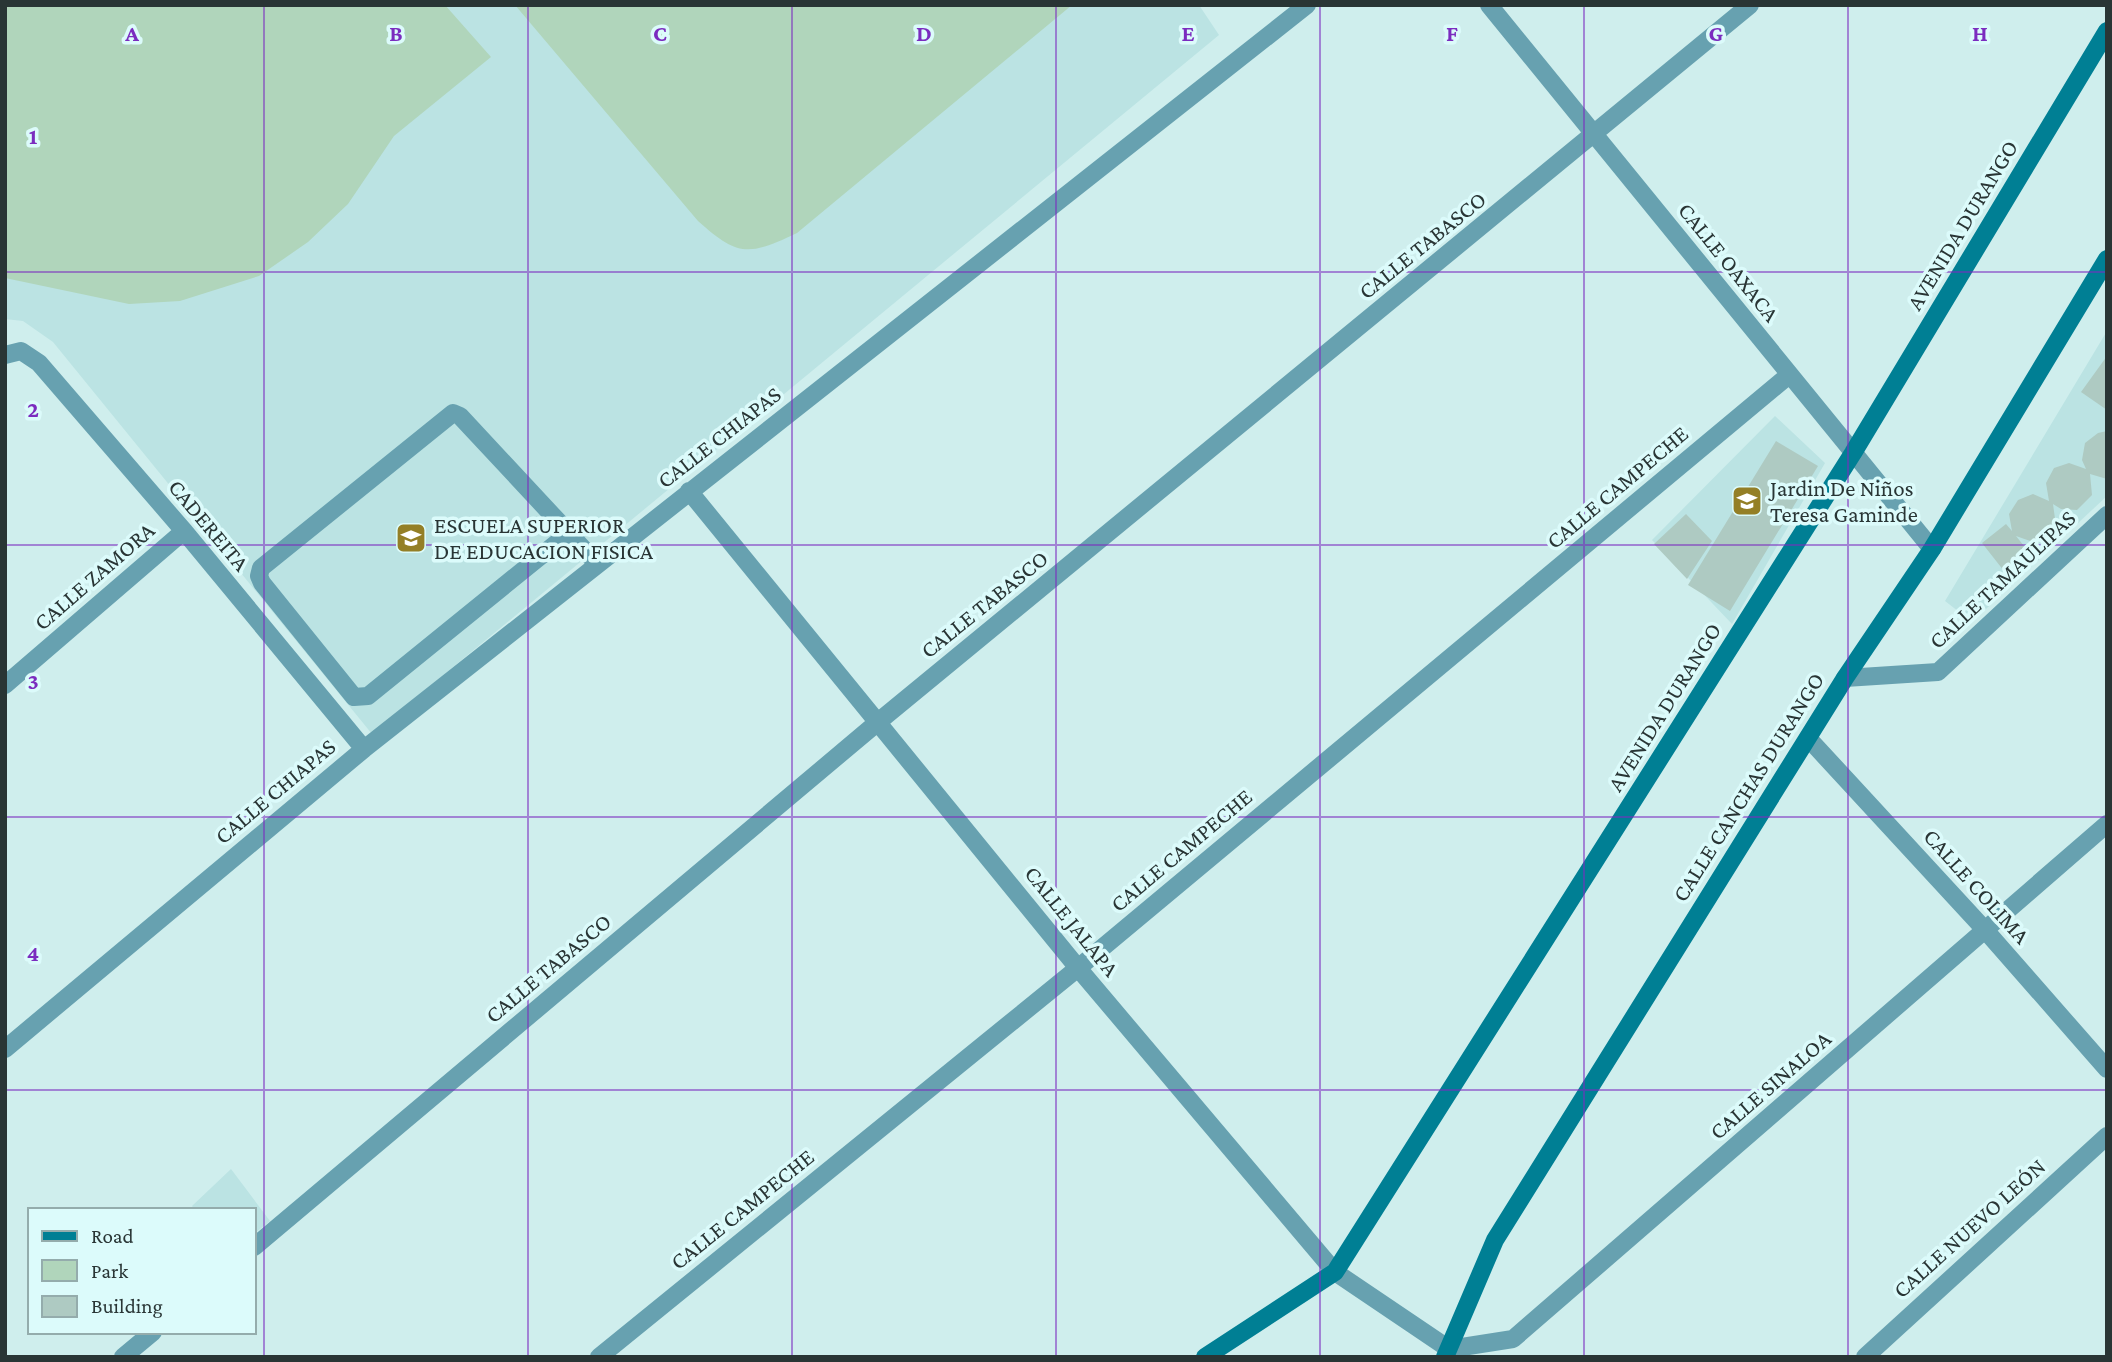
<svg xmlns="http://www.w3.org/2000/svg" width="2112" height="1362" font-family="'Crimson Pro',serif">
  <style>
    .built { fill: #bbe3e3 }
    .green { fill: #b0d5bb }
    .building { fill: #aecac2 }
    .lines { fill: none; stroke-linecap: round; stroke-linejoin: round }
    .service { stroke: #67a1b0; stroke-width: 18 }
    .minor { stroke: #67a1b0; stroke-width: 18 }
    .secondary { stroke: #007f94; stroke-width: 18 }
    .grid { fill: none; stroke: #7b2cbf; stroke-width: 2; stroke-opacity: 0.55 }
    .labels { text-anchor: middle; stroke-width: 7; stroke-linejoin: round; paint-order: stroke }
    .street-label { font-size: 23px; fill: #293535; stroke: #dcfbfb }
    .poi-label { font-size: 23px; fill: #293535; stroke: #dcfbfb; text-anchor: start }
    .grid-label { font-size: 23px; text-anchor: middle; font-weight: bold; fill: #7b2cbf; stroke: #dcfbfb; stroke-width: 7; stroke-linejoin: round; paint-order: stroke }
  </style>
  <rect width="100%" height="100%" fill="#cfeeed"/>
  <!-- built -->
  <path class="built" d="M 5,5 L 1199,5 L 1219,35 L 372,734 L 53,342 L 23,321 L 5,319 Z
    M 2107,331 L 2107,496 L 1972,622 L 1945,601 Z
    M 1775,416 L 1825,463 L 1732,624 L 1652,540 Z
    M 231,1169 L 270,1221 L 254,1234 L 254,1210 L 195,1210 L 192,1206 Z"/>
  <!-- green -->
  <path class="green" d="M 5,5 L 445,5 L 491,57 L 394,136 L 348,204 L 308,242 L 259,276 L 180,301 L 129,304 L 5,278 Z
    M 515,5 L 1072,5 L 797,233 C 749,256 738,257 698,221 Z"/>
  <!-- building -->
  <path class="building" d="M 2107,356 L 2107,410 L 2081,392 Z
    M 2107,431 L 2107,479 L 2090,474 L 2092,495 L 2077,510 L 2061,509 L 2053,504 L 2056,526 L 2047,538 L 2033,542 L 2016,536 L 2028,551 L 2004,571 L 1982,543 L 2006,524 L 2012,531 L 2009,514 L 2018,500 L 2033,494 L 2049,501 L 2046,483 L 2054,468 L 2069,463 L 2086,469 L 2082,460 L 2085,443 L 2098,433 Z
    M 1776,441 L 1818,466 L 1730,611 L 1688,585 Z
    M 1686,514 L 1712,541 L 1687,579 L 1654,544 Z"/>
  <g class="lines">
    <!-- service -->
    <path class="service" d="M 453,413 L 460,416 L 569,533 L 368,696 L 354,697 L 262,583 L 259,576 L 261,568 Z
      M 569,533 L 597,564"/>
    <!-- minor -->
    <path class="minor" d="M 1489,5 L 1932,549
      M 5,355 L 21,351 L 39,363 L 184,531 L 364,749
      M 689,491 L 1078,968 L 1335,1272 L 1449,1349 L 1513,1339 L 2107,824
      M 1845,678 L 1938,672 L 2107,515
      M 5,685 L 184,531
      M 1808,738 L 1986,931 L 2107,1069
      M 5,1049 L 364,749 L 1307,5
      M 254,1247 L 878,722 L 1750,5
      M 123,1357 L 153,1332
      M 599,1357 L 1078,968 L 1789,375
      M 1865,1357 L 2107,1136"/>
    <!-- secondary -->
    <path class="secondary" d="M 1205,1357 L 1335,1272 L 1853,453 L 2107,31
      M 1445,1357 L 1495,1240 L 1845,678 L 1932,549 L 2107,259"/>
  </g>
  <!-- grid -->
  <path class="grid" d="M 264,5 L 264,1357M 528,5 L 528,1357M 792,5 L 792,1357M 1056,5 L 1056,1357M 1320,5 L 1320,1357M 1584,5 L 1584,1357M 1848,5 L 1848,1357M 5,272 L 2107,272M 5,545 L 2107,545M 5,817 L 2107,817M 5,1090 L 2107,1090"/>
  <!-- icons -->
  <defs>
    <g id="school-square" transform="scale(1.575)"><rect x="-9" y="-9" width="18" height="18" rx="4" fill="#947f26" stroke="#dcfbfb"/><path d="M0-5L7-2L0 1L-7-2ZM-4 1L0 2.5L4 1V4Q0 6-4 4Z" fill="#fff"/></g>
  </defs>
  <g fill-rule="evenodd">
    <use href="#school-square" x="1747" y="501"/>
    <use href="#school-square" x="411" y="538"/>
  </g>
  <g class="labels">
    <!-- street labels -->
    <g class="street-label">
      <text transform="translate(1962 225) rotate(-59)" y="8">AVENIDA DURANGO</text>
      <text transform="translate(1422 245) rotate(-39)" y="8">CALLE TABASCO</text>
      <text transform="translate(1729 262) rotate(51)" y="8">CALLE OAXACA</text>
      <text transform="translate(719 437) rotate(-38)" y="8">CALLE CHIAPAS</text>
      <text transform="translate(1617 487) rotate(-40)" y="8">CALLE CAMPECHE</text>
      <text transform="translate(209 525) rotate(50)" y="8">CADEREITA</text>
      <text transform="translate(94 576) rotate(-41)" y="8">CALLE ZAMORA</text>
      <text transform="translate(2002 579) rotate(-43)" y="8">CALLE TAMAULIPAS</text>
      <text transform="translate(984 604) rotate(-39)" y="8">CALLE TABASCO</text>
      <text transform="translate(1664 707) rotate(-58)" y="8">AVENIDA DURANGO</text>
      <text transform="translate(1748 787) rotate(-58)" y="8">CALLE CANCHAS DURANGO</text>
      <text transform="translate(275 791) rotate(-40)" y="8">CALLE CHIAPAS</text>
      <text transform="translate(1181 850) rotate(-40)" y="8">CALLE CAMPECHE</text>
      <text transform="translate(1977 886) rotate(48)" y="8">CALLE COLIMA</text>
      <text transform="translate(1072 921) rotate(51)" y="8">CALLE JALAPA</text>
      <text transform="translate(548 968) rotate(-40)" y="8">CALLE TABASCO</text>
      <text transform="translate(1770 1085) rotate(-41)" y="8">CALLE SINALOA</text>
      <text transform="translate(742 1209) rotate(-39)" y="8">CALLE CAMPECHE</text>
      <text transform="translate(1969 1228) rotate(-42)" y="8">CALLE NUEVO LEÓN</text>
    </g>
    <!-- poi labels -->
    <g class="poi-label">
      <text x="1770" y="496">Jardin De Niños<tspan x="1770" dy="26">Teresa Gaminde</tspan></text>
      <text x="434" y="533">ESCUELA SUPERIOR<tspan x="434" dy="26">DE EDUCACION FISICA</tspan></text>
    </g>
  </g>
  <g class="grid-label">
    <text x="132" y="41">A</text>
    <text x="396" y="41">B</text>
    <text x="660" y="41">C</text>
    <text x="924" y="41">D</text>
    <text x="1188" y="41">E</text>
    <text x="1452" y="41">F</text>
    <text x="1716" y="41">G</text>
    <text x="1980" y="41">H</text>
    <text x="33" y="144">1</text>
    <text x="33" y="417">2</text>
    <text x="33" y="689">3</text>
    <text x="33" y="961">4</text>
  </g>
  <!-- border -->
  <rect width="2112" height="1362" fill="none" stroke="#293535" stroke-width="14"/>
  <!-- legend -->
  <rect x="28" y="1208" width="228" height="126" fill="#dcfbfb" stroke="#94acac" stroke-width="2"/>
  <rect x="42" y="1231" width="35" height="10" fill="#007f94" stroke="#94acac" stroke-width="2"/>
  <text x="91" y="1243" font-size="21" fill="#293535">Road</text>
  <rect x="42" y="1260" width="35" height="21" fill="#b0d5bb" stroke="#94acac" stroke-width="2"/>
  <text x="91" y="1278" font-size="21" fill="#293535">Park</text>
  <rect x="42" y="1296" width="35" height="21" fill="#aecac2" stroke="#94acac" stroke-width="2"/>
  <text x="91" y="1313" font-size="21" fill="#293535">Building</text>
</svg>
